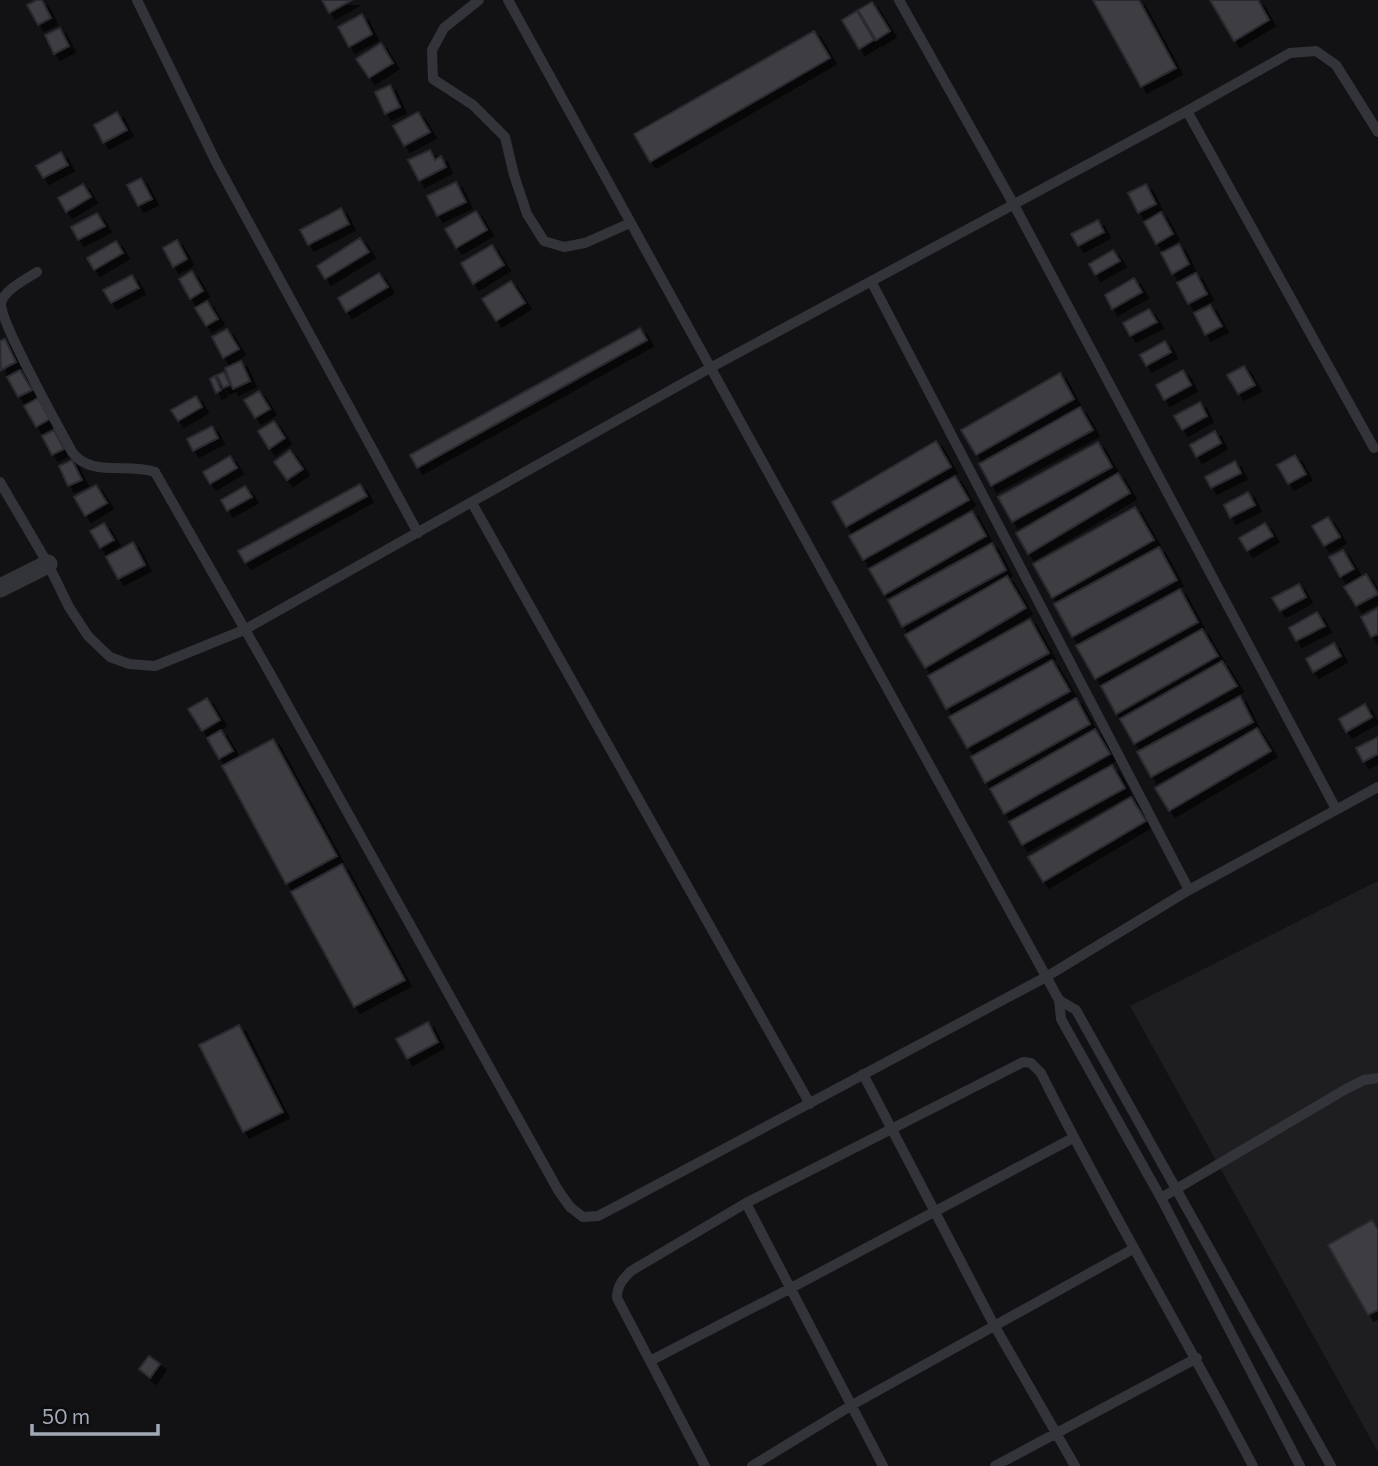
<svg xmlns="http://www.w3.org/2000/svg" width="1378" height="1466" font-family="Commissioner,sans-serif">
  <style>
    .built { fill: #1e1e21 }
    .building { fill: #3c3d42; stroke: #2c2c31; stroke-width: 2; filter: url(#shadow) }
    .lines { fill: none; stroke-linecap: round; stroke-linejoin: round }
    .service { stroke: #33343a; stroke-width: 10 }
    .minor { stroke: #33343a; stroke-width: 19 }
  </style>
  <defs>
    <filter id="shadow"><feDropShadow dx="6" dy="6" stdDeviation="0" flood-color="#0009"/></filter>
  </defs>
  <rect width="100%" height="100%" fill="#121214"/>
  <!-- built -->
  <path class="built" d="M 1378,881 L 1378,1452 L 1130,1006 Z"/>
  <!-- building -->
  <path class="building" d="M 37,0 L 42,0 L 51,18 L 38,25 L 27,5 Z
    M 322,0 L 352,0 L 329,13 Z
    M 1093,0 L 1139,0 L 1176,68 L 1141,87 Z
    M 1210,0 L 1258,0 L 1269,20 L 1234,41 Z
    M 872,2 L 890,31 L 876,40 L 858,10 Z
    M 857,11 L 874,40 L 859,49 L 842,20 Z
    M 362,14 L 372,34 L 349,47 L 338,27 Z
    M 60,28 L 69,46 L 54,54 L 45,35 Z
    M 814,31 L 830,58 L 650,162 L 634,134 Z
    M 381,43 L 393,63 L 369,78 L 356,59 Z
    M 390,85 L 400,107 L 385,114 L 375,92 Z
    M 117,112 L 127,130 L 103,143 L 94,125 Z
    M 418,112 L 430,132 L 404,146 L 393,126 Z
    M 430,150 L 435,160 L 441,156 L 446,167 L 419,181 L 408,160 Z
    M 61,152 L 68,165 L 43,178 L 36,166 Z
    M 141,178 L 152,199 L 138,206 L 127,185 Z
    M 456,182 L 466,202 L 437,216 L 427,196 Z
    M 83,184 L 91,197 L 66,212 L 58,198 Z
    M 1146,184 L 1156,204 L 1138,213 L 1128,193 Z
    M 341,208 L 349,224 L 308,245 L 300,230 Z
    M 476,211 L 487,230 L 456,248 L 445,229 Z
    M 1161,212 L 1173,234 L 1156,244 L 1144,222 Z
    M 97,213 L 105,226 L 78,240 L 71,227 Z
    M 1098,220 L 1104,232 L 1078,246 L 1071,234 Z
    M 360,238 L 369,252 L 325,279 L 317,266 Z
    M 177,240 L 187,259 L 173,267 L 163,248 Z
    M 116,241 L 123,253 L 94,270 L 87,258 Z
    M 1179,244 L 1189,264 L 1172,274 L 1161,253 Z
    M 492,245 L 504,265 L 473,284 L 461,263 Z
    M 1113,250 L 1120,261 L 1095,275 L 1089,264 Z
    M 192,271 L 203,291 L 190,299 L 179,279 Z
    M 379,273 L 388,287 L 346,312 L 338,298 Z
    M 1196,273 L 1207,294 L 1188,304 L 1177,283 Z
    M 132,275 L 139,288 L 111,303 L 103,290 Z
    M 1134,278 L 1142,292 L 1112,309 L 1105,295 Z
    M 511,281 L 525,303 L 496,321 L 482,299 Z
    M 207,301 L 218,319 L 206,326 L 195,308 Z
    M 1210,305 L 1222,326 L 1205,335 L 1194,313 Z
    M 1149,309 L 1157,322 L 1130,336 L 1123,323 Z
    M 640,328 L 647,340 L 417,468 L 410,455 Z
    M 227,329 L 239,349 L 223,358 L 212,337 Z
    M 5,339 L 16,362 L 1,370 L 0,341 Z
    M 1165,341 L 1171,352 L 1146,366 L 1140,355 Z
    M 241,361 L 250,381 L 233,389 L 225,368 Z
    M 1244,366 L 1255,385 L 1238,394 L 1227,375 Z
    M 20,370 L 32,390 L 18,397 L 7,377 Z
    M 1183,370 L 1191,385 L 1164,400 L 1156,385 Z
    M 224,372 L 230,385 L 223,388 L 217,375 Z
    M 1060,373 L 1074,399 L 976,455 L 961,430 Z
    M 215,376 L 221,390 L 216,393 L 210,379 Z
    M 259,391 L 270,409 L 255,418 L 244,400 Z
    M 196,396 L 202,407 L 178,421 L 171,410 Z
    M 38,398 L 50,419 L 36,427 L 24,406 Z
    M 1200,402 L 1207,416 L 1182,430 L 1174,416 Z
    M 1080,407 L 1093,430 L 991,486 L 979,464 Z
    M 274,421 L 285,438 L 269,449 L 258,431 Z
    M 212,426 L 218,438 L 193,451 L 187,439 Z
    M 54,430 L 64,449 L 52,455 L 42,436 Z
    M 1215,431 L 1221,443 L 1196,457 L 1190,445 Z
    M 936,441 L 951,467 L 846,527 L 832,502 Z
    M 1098,442 L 1112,467 L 1012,522 L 998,497 Z
    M 290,450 L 303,469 L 287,480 L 274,462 Z
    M 1295,455 L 1306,474 L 1288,484 L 1277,465 Z
    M 230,456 L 237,468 L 210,484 L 203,472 Z
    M 72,460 L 82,480 L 68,486 L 59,466 Z
    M 1235,461 L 1241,473 L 1211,488 L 1205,477 Z
    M 1118,473 L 1130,493 L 1028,554 L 1016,533 Z
    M 955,476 L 969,500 L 863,560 L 849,536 Z
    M 360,484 L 367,496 L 245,563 L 238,551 Z
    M 96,485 L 107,503 L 85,516 L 74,497 Z
    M 245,486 L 252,497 L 227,511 L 221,500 Z
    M 1248,492 L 1255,505 L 1230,518 L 1224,505 Z
    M 1135,507 L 1154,540 L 1052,598 L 1033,564 Z
    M 972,511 L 986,536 L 884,595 L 869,569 Z
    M 1328,517 L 1340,537 L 1324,546 L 1312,526 Z
    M 104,523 L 114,540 L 100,548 L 90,531 Z
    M 1265,523 L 1273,536 L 1247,551 L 1239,538 Z
    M 133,542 L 145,565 L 118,579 L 106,557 Z
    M 992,543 L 1006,570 L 902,627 L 888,600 Z
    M 1159,547 L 1177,580 L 1072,637 L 1054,604 Z
    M 1343,550 L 1354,569 L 1340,577 L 1329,557 Z
    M 1366,574 L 1378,594 L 1356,606 L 1344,587 Z
    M 1007,576 L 1026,608 L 925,668 L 905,635 Z
    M 1299,584 L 1306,597 L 1280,611 L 1272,598 Z
    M 1180,589 L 1198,622 L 1095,679 L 1076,646 Z
    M 1378,608 L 1378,634 L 1371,637 L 1361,617 Z
    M 1317,612 L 1325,626 L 1296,641 L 1289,628 Z
    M 1030,619 L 1049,653 L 946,709 L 928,676 Z
    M 1202,629 L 1218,656 L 1116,714 L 1101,686 Z
    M 1334,643 L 1341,656 L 1313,672 L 1306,659 Z
    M 1052,660 L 1070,691 L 967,748 L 949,717 Z
    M 1222,661 L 1237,686 L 1134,744 L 1120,719 Z
    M 1240,696 L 1253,722 L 1151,777 L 1137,752 Z
    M 207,698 L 220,720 L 202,731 L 188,709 Z
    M 1076,698 L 1090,724 L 985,783 L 971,757 Z
    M 1365,704 L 1372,717 L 1346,732 L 1339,719 Z
    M 1257,728 L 1271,751 L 1169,811 L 1155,788 Z
    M 1095,729 L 1110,754 L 1004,814 L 990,789 Z
    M 221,730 L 233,751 L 219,759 L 207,738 Z
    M 1378,737 L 1378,754 L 1363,762 L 1356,748 Z
    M 273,739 L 337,856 L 286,884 L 222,766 Z
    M 1112,765 L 1125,788 L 1022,845 L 1009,822 Z
    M 1131,797 L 1146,821 L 1043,882 L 1028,857 Z
    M 342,864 L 405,980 L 354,1007 L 291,892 Z
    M 428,1022 L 438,1042 L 407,1059 L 396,1039 Z
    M 239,1025 L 283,1112 L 243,1132 L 199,1045 Z
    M 1372,1220 L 1378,1230 L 1378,1310 L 1368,1315 L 1328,1245 Z
    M 149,1356 L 160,1364 L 150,1378 L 139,1369 Z"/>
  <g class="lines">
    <!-- service -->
    <path class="service" d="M 137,0 L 217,164 L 418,533
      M 479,0 L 444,28 L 432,50 L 433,79 L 473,105 L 505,137 L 514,175 L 527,214 L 544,241 L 564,247 L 585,243 L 630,223
      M 508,0 L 1059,1000 L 1061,1019 L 1161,1198 L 1300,1466
      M 899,0 L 1013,203 L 1336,809
      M 1187,111 L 1374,448
      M 37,272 C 26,279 4,290 1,303 C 0,323 59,427 72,452 C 91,478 128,462 155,472 L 267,668 L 558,1190 L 570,1207 L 583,1217 L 598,1216 L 621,1204 L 1046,977 L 1189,890 L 1378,787
      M 871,281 L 1189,890
      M 0,482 L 48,564 L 69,607 L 88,636 L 110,657 L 129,664 L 155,666 L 244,630 L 710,368 L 1187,111 L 1290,53 L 1316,51 L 1336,65 L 1378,132
      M 472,503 L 810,1104
      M 1059,1000 L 1076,1010 L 1331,1466
      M 863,1074 L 994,1325 L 1075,1466
      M 1161,1198 L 1346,1089 L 1364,1080 L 1378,1078
      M 746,1203 L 883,1466
      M 650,1361 L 791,1288 L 1073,1138
      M 705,1466 L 617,1298 C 617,1286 622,1280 631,1271 L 746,1203 L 1023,1062 L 1031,1063 L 1041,1073 C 1107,1206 1184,1334 1253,1466
      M 752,1466 L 852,1405 L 1133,1249
      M 995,1466 L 1197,1358"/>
    <!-- minor -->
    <path class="minor" d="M 0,588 L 48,564"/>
  </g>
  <!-- scale -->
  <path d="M32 1424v10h126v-10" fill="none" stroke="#a2a9b6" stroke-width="3.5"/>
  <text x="42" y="1424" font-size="21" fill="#a2a9b6" stroke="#0d0d0f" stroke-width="5" paint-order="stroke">50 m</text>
</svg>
